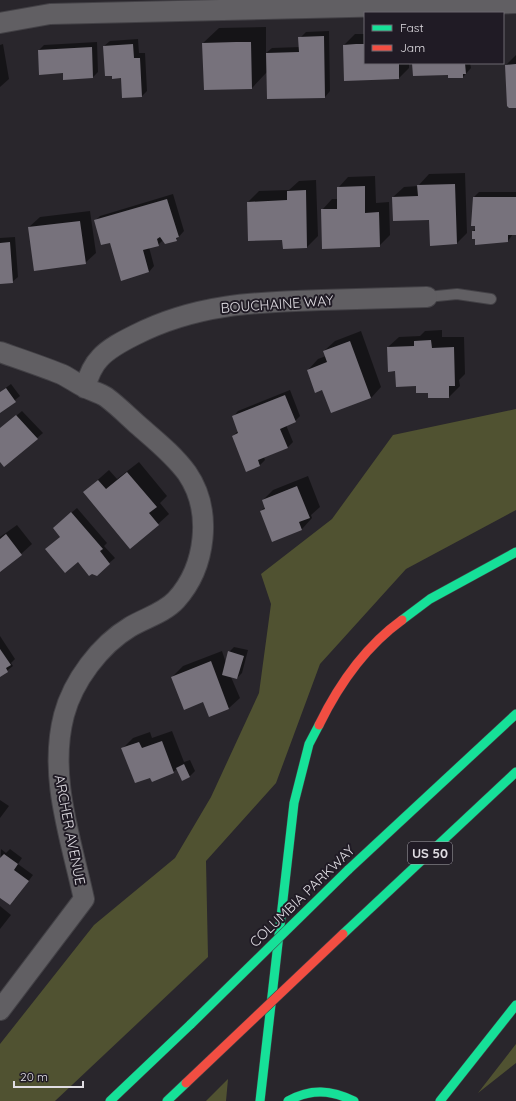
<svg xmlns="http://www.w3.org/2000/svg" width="516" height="1101" font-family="Quicksand,sans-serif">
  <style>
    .forest { fill: #505231 }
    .shadow { fill: #0007 }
    .building { fill: #77727c }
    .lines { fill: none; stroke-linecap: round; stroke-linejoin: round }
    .lane-casing { stroke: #434146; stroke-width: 12 }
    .street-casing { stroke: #434146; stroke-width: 22 }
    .fast-casing { stroke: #434146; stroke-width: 10 }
    .jam-casing { stroke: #434146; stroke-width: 10 }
    .lane { stroke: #615f63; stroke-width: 10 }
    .street { stroke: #615f63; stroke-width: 20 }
    .fast { stroke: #16e098; stroke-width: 9 }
    .jam { stroke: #f24e42; stroke-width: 9 }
    .fast-bridge-casing { stroke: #434146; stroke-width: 10; stroke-linecap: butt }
    .jam-bridge-casing { stroke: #434146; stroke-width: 10; stroke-linecap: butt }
    .fast-bridge { stroke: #16e098; stroke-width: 9 }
    .jam-bridge { stroke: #f24e42; stroke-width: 9 }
    .labels { text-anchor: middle; stroke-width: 4; stroke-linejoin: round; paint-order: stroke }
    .shield { fill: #201b25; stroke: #a6a3aa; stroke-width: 1 }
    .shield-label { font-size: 13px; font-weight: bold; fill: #e0dde3 }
    .street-label { font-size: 14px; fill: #e0dde3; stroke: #201b25 }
  </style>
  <rect width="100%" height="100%" fill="#29262c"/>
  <!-- forest -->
  <path class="forest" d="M 516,409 L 516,510 L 406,569 L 320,664 L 276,783 L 206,861 L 208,957 L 55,1101 L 0,1101 L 0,1044 L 94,925 L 175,858 L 211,797 L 259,693 L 271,604 L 261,574 L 332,519 L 393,435 Z
    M 516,1044 L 516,1063 L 478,1093 Z
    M 228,1079 L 226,1101 L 205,1101 L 206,1101 Z"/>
  <!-- shadow -->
  <path class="shadow" d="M 266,27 L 266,53 L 272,48 L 300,47 L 301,37 L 306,32 L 329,31 L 330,91 L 325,97 L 268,98 L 267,72 L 252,88 L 203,43 L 219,28 Z
    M 355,34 L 365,34 L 365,63 L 409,63 L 409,68 L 399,78 L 345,80 L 344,45 Z
    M 138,39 L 139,53 L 145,53 L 147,91 L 142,96 L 123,97 L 122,77 L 104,46 L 110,41 Z
    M 97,42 L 98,72 L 93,77 L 64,72 L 40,73 L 39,50 L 44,45 Z
    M 3,44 L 9,79 L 0,87 L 0,45 Z
    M 516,55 L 516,106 L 506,65 Z
    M 413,63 L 470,63 L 471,68 L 463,77 Z
    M 465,173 L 467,233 L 457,243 L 430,219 L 393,197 L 404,187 L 418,186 L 429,174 Z
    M 375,176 L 376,203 L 389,202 L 390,235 L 379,246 L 322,210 L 332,199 L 338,199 L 338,188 L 348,177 Z
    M 316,180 L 318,236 L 307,247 L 284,248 L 283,239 L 248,202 L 259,191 L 289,190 L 299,181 Z
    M 479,192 L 516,192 L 516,234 L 513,234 L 508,241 L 476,238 L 473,231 L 476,228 L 474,197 Z
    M 173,194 L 184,231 L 176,240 L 163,240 L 158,245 L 149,247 L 154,266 L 149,272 L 110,242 L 95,221 L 100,216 Z
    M 90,211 L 96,253 L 85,263 L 29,227 L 40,217 Z
    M 15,237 L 18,277 L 12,282 L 0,283 L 0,238 Z
    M 442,330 L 442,337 L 464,337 L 465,374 L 459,380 L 460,386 L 449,397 L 429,392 L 417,385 L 396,370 L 388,347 L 399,337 L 420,336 L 425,331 Z
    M 361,331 L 381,387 L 371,398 L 323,389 L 308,370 L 318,359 L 326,356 L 324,351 L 335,341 Z
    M 11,384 L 20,396 L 0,412 L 0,392 Z
    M 290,390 L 300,416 L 295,421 L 286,425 L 293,442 L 287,448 L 264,457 L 265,460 L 260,465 L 247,471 L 233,436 L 238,431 L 233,417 L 238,411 Z
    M 22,411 L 43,433 L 4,466 L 0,461 L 0,429 Z
    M 139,462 L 167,496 L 160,503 L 169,514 L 158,524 L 84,492 L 109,470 L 117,479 Z
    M 308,476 L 320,507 L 311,515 L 312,518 L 302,529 L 273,540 L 261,511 L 265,507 L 263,500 L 273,490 Z
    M 77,508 L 107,543 L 104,546 L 115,558 L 96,574 L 61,537 L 59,523 Z
    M 17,525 L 32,544 L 21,554 L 0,569 L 0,537 Z
    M 0,636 L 15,659 L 11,663 L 13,666 L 0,676 Z
    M 234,647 L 248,650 L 242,673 L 237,678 L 231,677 L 240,698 L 229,708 L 209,716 L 204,701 L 172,677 L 183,666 L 222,651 L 226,663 L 229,652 Z
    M 172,731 L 184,762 L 190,760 L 195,771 L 190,776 L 182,779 L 177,769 L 173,772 L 122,749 L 133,738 L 150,732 L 152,738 Z
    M 0,800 L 9,806 L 0,818 Z
    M 1,849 L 6,853 L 10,849 L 22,858 L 18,864 L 33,875 L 15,899 L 0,896 Z
    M 0,906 L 11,915 L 0,929 Z"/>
  <!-- building -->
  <path class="building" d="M 324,36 L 325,98 L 267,99 L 266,53 L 299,52 L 298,37 Z
    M 236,42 L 251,42 L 252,89 L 204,90 L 202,43 Z
    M 133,44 L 134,58 L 140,58 L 142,97 L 122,98 L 121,78 L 112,79 L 112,76 L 105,76 L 103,46 Z
    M 356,44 L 365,44 L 365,63 L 399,63 L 399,79 L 344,81 L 343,45 Z
    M 92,47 L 93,78 L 63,80 L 63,73 L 39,75 L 38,50 Z
    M 412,63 L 465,63 L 466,74 L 463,74 L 463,78 L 448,78 L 448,75 L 413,76 Z
    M 516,64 L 516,108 L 509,108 L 507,106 L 505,65 Z
    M 455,184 L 457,244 L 430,246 L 429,220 L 393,221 L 392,197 L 418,196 L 417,185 Z
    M 365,186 L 365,213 L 379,212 L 380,247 L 322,249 L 321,209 L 337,209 L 337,187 Z
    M 306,190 L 307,248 L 283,249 L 282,240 L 248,241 L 247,202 L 287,200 L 287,191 Z
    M 473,197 L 516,197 L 516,235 L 508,235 L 508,242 L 475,245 L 475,239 L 472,239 L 472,231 L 475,231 L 475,226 L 471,226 Z
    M 167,199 L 179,237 L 176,238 L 177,241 L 165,244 L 160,237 L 157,239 L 159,246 L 143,250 L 149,272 L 121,281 L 110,243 L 101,245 L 94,220 Z
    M 80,221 L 86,264 L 34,271 L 28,227 Z
    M 10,242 L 13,283 L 0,284 L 0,243 Z
    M 431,340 L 432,348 L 454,347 L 455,386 L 449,386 L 449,398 L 428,398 L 428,393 L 416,393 L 416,386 L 396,387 L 395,371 L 388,372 L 387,347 L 414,346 L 414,341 Z
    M 350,341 L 371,398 L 331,413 L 322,390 L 315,393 L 307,370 L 327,362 L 323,351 Z
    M 6,388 L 16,402 L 0,413 L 0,392 Z
    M 285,395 L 296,422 L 280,429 L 288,448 L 258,460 L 260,466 L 246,472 L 232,436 L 238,433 L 232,416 Z
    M 16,415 L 38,439 L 4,467 L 0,462 L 0,428 Z
    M 127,472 L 157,507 L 149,513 L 159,525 L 130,549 L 83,492 L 98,480 L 106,489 Z
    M 297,486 L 310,518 L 299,522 L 302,530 L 272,542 L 260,511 L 265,509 L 262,500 Z
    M 71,512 L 103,549 L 100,551 L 110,564 L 97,576 L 92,574 L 89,576 L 78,562 L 65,573 L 45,549 L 60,537 L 53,528 Z
    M 6,534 L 22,555 L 0,572 L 0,539 Z
    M 0,649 L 11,665 L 6,668 L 8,672 L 0,677 Z
    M 228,651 L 244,656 L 237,679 L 222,675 Z
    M 211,661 L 229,709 L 209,717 L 203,702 L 184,710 L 171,677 Z
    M 162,741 L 174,773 L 152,782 L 150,778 L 135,783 L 121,748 L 139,742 L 142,748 Z
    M 184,764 L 190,777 L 182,781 L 176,768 Z
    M 4,854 L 18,864 L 14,870 L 29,881 L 10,905 L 0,898 L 0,858 Z"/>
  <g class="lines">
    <!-- lane casing -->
    <g class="lane-casing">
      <path id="lane" d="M 427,297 L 457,294 L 491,299"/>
    </g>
    <!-- street casing -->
    <g class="street-casing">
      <path id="street" d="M 0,23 L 50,14 L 516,3
        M 0,352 C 20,359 41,366 61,374 C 70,378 77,384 86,388 C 92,391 100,393 106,397 C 117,405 128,416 138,425 C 155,440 173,454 187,473 C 213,511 206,567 176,600 C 164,613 145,618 130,627 C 100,645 73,681 64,715 C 48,776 71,839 84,899 L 0,1010
        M 85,388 C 88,377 92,366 100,358 C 109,348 123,341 135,335 C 196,304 255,302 321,300 C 356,299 392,298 427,297"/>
    </g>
    <!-- fast casing -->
    <g class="fast-casing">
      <path id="fast" d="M 402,620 L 430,599 L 516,552
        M 348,870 L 516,714
        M 343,934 L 516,772
        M 110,1101 L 191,1024
        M 167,1101 L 186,1083
        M 260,1101 L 294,803 L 309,744 L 319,725
        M 288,1101 C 311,1088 331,1090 354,1101
        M 440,1101 L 516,1005"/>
    </g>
    <!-- jam casing -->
    <g class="jam-casing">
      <path id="jam" d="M 319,725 C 338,686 366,646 402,620"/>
    </g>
    <!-- lane -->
    <use href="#lane" class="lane"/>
    <!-- street -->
    <use href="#street" class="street"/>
    <!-- fast -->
    <use href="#fast" class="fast"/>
    <!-- jam -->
    <use href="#jam" class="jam"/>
    <!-- fast-bridge casing -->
    <g class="fast-bridge-casing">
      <path id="fast-bridge" d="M 191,1024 L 348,870"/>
    </g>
    <!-- jam-bridge casing -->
    <g class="jam-bridge-casing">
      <path id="jam-bridge" d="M 186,1083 L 343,934"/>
    </g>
    <!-- fast-bridge -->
    <use href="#fast-bridge" class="fast-bridge"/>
    <!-- jam-bridge -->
    <use href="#jam-bridge" class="jam-bridge"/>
  </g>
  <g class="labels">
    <!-- shield labels -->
    <rect class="shield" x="408" y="842" width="44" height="22" rx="3"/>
    <g class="shield-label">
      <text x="430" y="858">US 50</text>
    </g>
    <!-- street labels -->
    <g class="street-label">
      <text transform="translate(277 304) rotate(-4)" y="5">BOUCHAINE WAY</text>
      <text transform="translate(70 830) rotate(79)" y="5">ARCHER AVENUE</text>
      <text transform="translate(302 896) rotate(-44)" y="5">COLUMBIA PARKWAY</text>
    </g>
  </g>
  <!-- legend -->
  <rect x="364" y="12" width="140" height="52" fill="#201b25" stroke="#6d6971"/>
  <rect x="372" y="25" width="20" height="6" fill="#16e098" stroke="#6d6971"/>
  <text x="400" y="32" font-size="12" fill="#e0dde3">Fast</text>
  <rect x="372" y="45" width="20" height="6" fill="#f24e42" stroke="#6d6971"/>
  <text x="400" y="52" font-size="12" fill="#e0dde3">Jam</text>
  <!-- scale -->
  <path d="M14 1081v6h69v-6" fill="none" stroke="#e0dde3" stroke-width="2"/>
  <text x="20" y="1081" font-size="12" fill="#e0dde3" stroke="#201b25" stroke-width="3" paint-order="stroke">20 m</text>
</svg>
